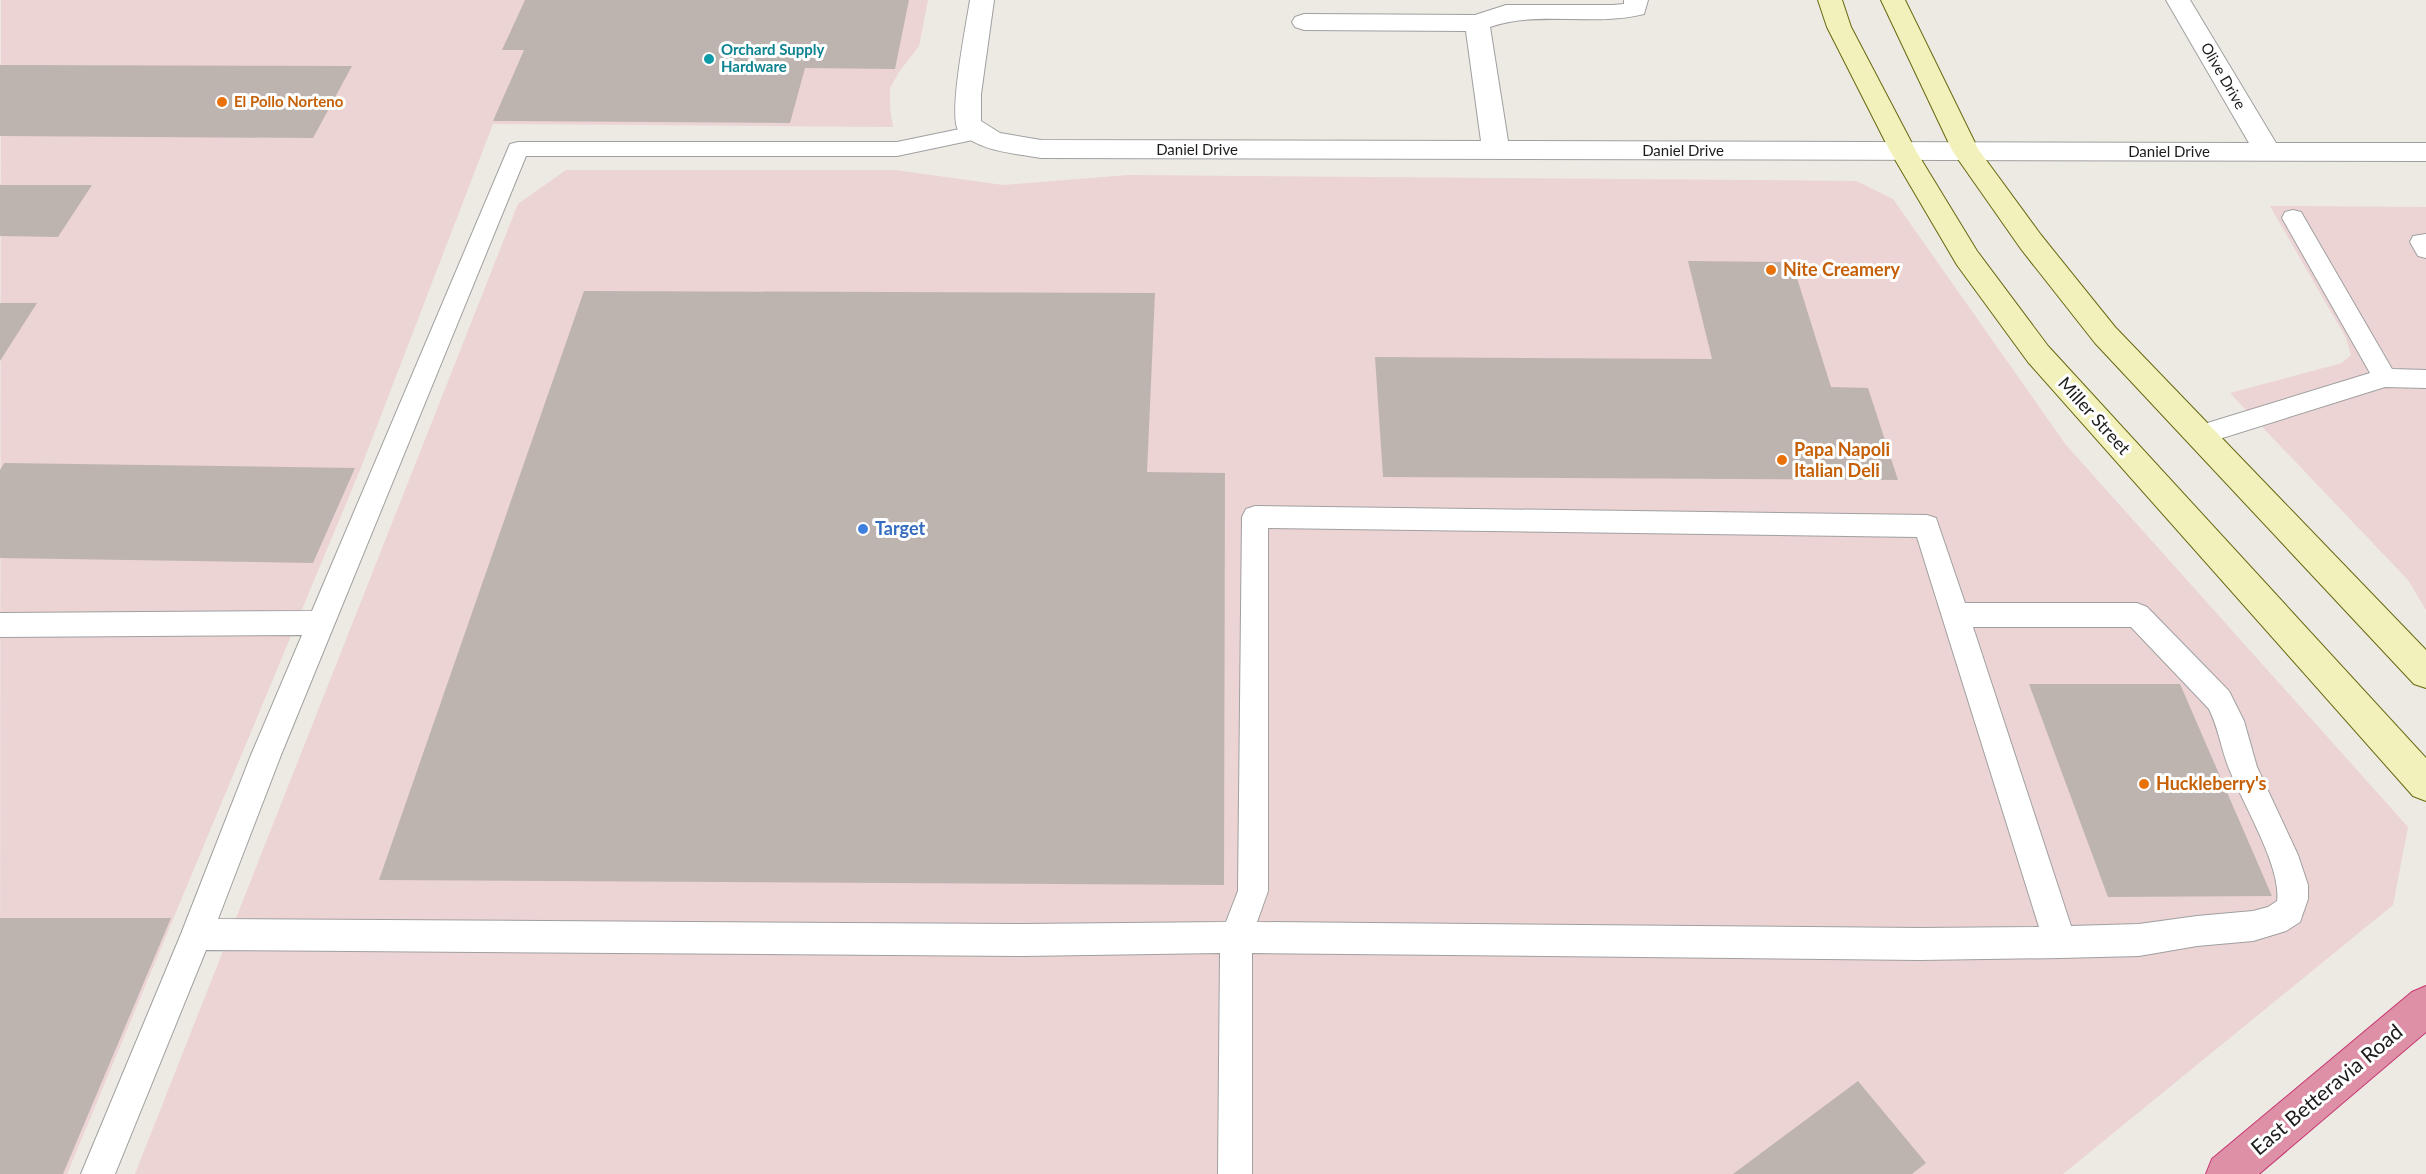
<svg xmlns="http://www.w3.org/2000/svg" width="2426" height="1174" font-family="Lato,sans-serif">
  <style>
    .commercial { fill: #ecd3d4 }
    .building { fill: #bdb4b0 }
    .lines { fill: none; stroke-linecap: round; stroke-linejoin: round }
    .lane-casing { stroke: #a0a0a0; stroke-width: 2 }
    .street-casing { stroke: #a0a0a0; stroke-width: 2 }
    .secondary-casing { stroke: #66680f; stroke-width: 2 }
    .highway-casing { stroke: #c73472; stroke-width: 2 }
    .lane { fill: #fff; fill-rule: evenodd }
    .street { fill: #fff; fill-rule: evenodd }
    .secondary { fill: #f3f1bb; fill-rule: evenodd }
    .highway { fill: #de91a6; fill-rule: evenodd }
    .culture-dot { fill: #0f9aa8; stroke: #fff; stroke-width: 2 }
    .food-dot { fill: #e8710a; stroke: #fff; stroke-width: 2 }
    .shop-dot { fill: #3f7fe0; stroke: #fff; stroke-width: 2 }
    .labels { text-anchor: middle; stroke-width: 6; stroke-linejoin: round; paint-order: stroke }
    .far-culture-label { font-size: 15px; font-weight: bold; fill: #0d838f; stroke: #fff; text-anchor: start }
    .far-street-label { font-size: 15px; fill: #1c1c1c; stroke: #fff }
    .far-food-label { font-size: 15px; font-weight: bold; fill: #c56008; stroke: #fff; text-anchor: start }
    .food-label { font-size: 18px; font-weight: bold; fill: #c56008; stroke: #fff; text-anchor: start }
    .street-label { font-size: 18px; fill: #1c1c1c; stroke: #fff }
    .shop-label { font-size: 18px; font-weight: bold; fill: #366cbe; stroke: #fff; text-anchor: start }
    .near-street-label { font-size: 21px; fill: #1c1c1c; stroke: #fff }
  </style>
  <rect width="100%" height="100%" fill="#ede9e3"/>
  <!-- commercial -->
  <path class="commercial" d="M 1,0 L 928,0 L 919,46 L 899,72 L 890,88 L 890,108 L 893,127 L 493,124 L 360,470 L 67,1174 L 0,1174 Z
    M 566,170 L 895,170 L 1003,185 L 1128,175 L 1856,181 L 1893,199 L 2066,445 L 2408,827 L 2393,905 L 2063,1174 L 135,1174 L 518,204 Z
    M 2270,206 L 2426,207 L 2426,610 L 2408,580 L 2230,393 L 2342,363 L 2351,355 L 2346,338 Z"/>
  <!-- building -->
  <path class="building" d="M 525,0 L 909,0 L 895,69 L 805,68 L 790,123 L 493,121 L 524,50 L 502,50 Z
    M 0,65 L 352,66 L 313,138 L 0,136 Z
    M 0,185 L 92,185 L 58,237 L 0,236 Z
    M 1688,261 L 1792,262 L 1831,387 L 1868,388 L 1898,480 L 1383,477 L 1375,357 L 1712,359 Z
    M 584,291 L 1155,293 L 1147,472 L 1225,473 L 1224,885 L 379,880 Z
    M 0,303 L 37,303 L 0,361 Z
    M 4,463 L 355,468 L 313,563 L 0,558 L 0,470 Z
    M 2029,684 L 2180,684 L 2272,896 L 2108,897 Z
    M 0,918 L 171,918 L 63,1174 L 0,1174 Z
    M 1858,1081 L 1926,1163 L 1912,1174 L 1733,1174 Z"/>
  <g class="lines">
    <!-- lane casing -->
    <g class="lane-casing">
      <path id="lane" d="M 979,125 L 987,127 L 990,132 L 987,137 L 897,156 L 526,156 L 281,755 L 218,919 L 1023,924 L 1226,922 L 1238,891 L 1242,517 L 1246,509 L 1255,506 L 1927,515 L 1936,518 L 1965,603 L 2137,603 L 2147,607 L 2229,691 L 2244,721 L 2257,767 L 2298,855 L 2308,885 L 2308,899 L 2300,922 L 2286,931 L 2253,941 L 2197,946 L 2139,956 L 2060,958 L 1920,960 L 1252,953 L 1252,1174 L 1218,1174 L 1220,953 L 1023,956 L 206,950 L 115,1174 L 81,1174 L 181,934 L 251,755 L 302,635 L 0,637 L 0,613 L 312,611 L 510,144 L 518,142 L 897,142 ZM 1268,528 L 1917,537 L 2039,927 L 1920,928 L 1257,922 L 1268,891 ZM 1973,627 L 2131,627 L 2209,709 C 2219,729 2221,750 2230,771 C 2243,804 2282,868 2277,901 L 2268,907 L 2253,911 L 2197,916 L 2139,924 L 2071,926 Z
        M 2293,210 L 2301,212 L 2392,369 L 2426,370 L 2426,388 L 2385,387 L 2200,445 L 2191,442 L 2187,435 L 2191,428 L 2370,373 L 2282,218 L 2285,212 Z
        M 2426,234 L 2426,258 L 2418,256 L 2410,242 L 2413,236 Z"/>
    </g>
    <!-- street casing -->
    <g class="street-casing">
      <path id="street" d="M 970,0 L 994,0 L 981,94 L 981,121 L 1000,133 L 1041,140 L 1481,141 L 1466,31 L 1304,30 L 1295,27 L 1292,22 L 1295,17 L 1304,14 L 1475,15 L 1506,5 L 1613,5 L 1624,4 L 1624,0 L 1648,0 L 1644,14 C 1593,27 1538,10 1490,27 L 1508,141 L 2249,143 L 2166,0 L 2190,0 L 2276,143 L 2426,143 L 2426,161 L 1041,158 C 1013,153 980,152 959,131 C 947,119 967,21 970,0 Z"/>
    </g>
    <!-- secondary casing -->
    <g class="secondary-casing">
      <path id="secondary" d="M 1818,0 L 1842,0 L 1851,27 L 1916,151 L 1977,251 L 2048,346 L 2426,758 L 2426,801 L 2413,796 L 2028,362 L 1957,265 L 1890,151 L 1827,27 Z
        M 1881,0 L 1905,0 L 1978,149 L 2041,235 L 2115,327 L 2426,650 L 2426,688 L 2414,684 L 2095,343 L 2021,249 L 1953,152 Z"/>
    </g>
    <!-- highway casing -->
    <g class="highway-casing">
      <path id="highway" d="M 2426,986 L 2426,1032 L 2259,1174 L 2206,1174 L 2212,1159 L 2412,992 Z"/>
    </g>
    <!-- lane -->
    <use href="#lane" class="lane"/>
    <!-- street -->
    <use href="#street" class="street"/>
    <!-- secondary -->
    <use href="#secondary" class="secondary"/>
    <!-- highway -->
    <use href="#highway" class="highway"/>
  </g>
  <!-- markers -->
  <circle class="culture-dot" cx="709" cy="59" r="6"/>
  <g class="food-dot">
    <circle cx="222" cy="102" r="6"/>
    <circle cx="1771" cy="270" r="6"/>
    <circle cx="1782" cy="460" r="6"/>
    <circle cx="2144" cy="784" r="6"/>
  </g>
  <circle class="shop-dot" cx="863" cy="529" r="6"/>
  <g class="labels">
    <!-- far-culture labels -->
    <g class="far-culture-label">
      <text x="721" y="55">Orchard Supply<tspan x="721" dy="17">Hardware</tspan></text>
    </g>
    <!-- far-street labels -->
    <g class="far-street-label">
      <text transform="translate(2223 76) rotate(60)" y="5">Olive Drive</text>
      <text x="1197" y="155">Daniel Drive</text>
      <text x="1683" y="156">Daniel Drive</text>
      <text x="2169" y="157">Daniel Drive</text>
    </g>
    <!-- far-food labels -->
    <g class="far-food-label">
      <text x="234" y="107">El Pollo Norteno</text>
    </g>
    <!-- food labels -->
    <g class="food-label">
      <text x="1783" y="276">Nite Creamery</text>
      <text x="1794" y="456">Papa Napoli<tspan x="1794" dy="21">Italian Deli</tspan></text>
      <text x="2156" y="790">Huckleberry's</text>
    </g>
    <!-- street labels -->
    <g class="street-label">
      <text transform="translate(2094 416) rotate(48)" y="6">Miller Street</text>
    </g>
    <!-- shop labels -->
    <g class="shop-label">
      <text x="875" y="535">Target</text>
    </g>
    <!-- near-street labels -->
    <g class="near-street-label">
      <text transform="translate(2327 1090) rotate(-40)" y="7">East Betteravia Road</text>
    </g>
  </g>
</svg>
